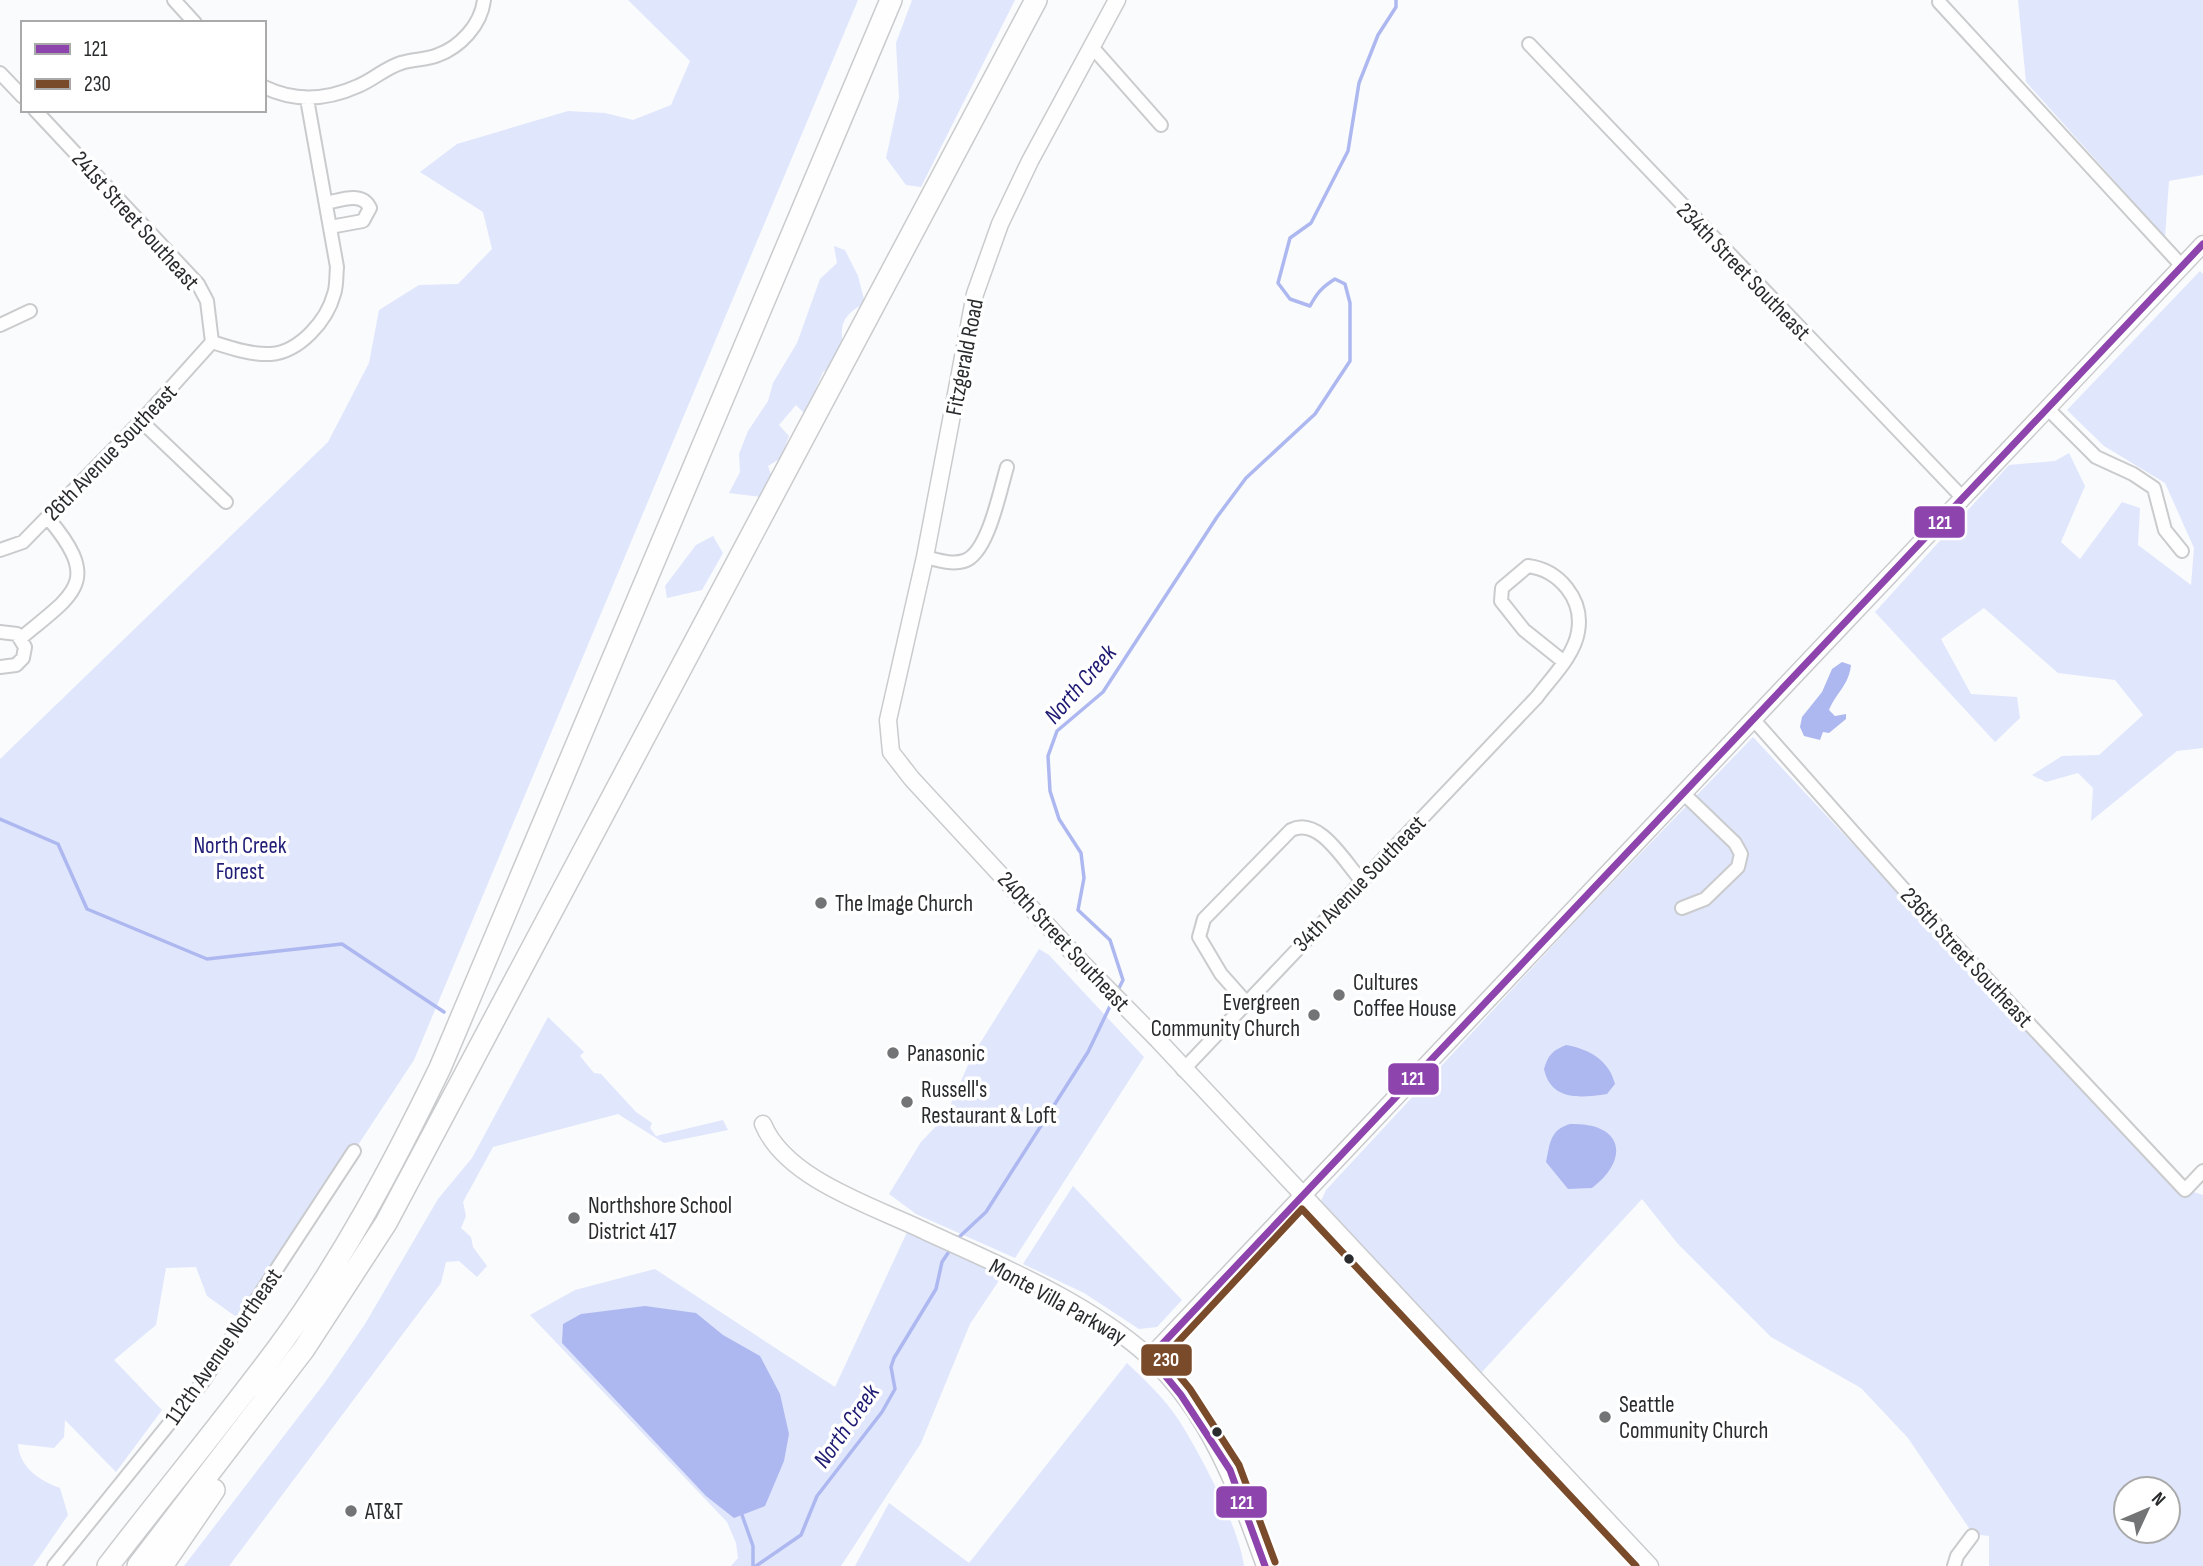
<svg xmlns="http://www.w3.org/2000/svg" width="2203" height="1566" font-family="'Sofia Sans Condensed',sans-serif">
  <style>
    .green { fill: #e0e6fc; fill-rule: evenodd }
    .water { fill: #aeb8f0 }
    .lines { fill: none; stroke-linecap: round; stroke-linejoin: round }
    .stream { stroke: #aeb8f0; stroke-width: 3.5 }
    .minor-casing { stroke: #cacbcd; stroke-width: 16 }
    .tertiary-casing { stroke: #cacbcd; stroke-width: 19 }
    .motorway-casing { stroke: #cacbcd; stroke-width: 24 }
    .minor { stroke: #fefeff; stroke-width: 12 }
    .tertiary { stroke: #fefeff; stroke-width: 16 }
    .motorway { stroke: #fefeff; stroke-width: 21 }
    .bus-1-casing { stroke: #fff; stroke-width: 12 }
    .bus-2-casing { stroke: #fff; stroke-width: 12 }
    .bus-1 { stroke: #8e44ad; stroke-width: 7 }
    .bus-2 { stroke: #7a4b2a; stroke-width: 7 }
    .poi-dot { fill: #737476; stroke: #fff; stroke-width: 2.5 }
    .bus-dot { fill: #2a2b2d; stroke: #fff; stroke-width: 2.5 }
    .labels { text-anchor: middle; stroke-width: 7; stroke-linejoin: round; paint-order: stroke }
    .street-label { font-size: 23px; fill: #2a2b2d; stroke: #fff }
    .park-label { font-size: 23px; fill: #201d77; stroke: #fff }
    .poi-label { font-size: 23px; fill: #2a2b2d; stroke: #fff; text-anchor: start }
    .water-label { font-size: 24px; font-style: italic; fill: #1d1972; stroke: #fff }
    .line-badge { stroke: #fff; stroke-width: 2.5 }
    .badge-label { font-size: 19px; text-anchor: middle; font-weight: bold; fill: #fff }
  </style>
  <rect width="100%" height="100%" fill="#fafbfd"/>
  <!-- green -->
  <path class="green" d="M 628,0 L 858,0 L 414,1060 L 242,1321 L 207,1296 L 196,1267 L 166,1268 L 156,1325 L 114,1360 L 162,1410 L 116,1472 L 65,1420 L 64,1437 L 54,1448 L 18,1444 C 19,1467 40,1481 60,1488 L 68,1515 L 33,1566 L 0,1566 L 0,759 L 328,442 L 369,363 L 379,310 L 419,285 L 458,284 L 492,249 L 483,212 L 420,172 L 457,144 L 568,111 L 605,113 L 633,120 L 671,105 L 690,61 Z
    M 912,0 L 1015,0 L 921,187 L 906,185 L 886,158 L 899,98 L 896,43 Z
    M 2018,0 L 2203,0 L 2203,175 L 2169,181 L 2165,237 L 2026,82 Z
    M 834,246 L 845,250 L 858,276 L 865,303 C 830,322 848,332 839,363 L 823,372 L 805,414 L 796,405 L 779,425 L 789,436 L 781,458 L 768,466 L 774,483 L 761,497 L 729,493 L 740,472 L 739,454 L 748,431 L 768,401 L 773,383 L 797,343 L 820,279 L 837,263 Z
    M 2200,271 L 2203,274 L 2203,748 L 2177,751 L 2091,821 L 2093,788 L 2078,773 L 2046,782 L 2032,775 L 2062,756 L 2099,755 L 2143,715 L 2115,680 L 2058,673 L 1984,608 L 1941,639 L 1971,694 L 2017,697 L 2020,718 L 1995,742 L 1875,612 L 2009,465 L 2055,461 L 2069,453 L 2085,486 L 2061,542 L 2080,559 L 2122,502 L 2140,508 L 2138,545 L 2191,585 L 2194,548 L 2165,483 L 2104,446 L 2067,410 Z
    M 713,536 L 723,553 L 702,590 L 667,598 L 665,586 L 696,545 Z
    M 1753,737 L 1920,916 L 2185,1189 L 2203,1195 L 2203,1566 L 1989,1566 L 1989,1536 L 1973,1534 L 1908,1438 L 1861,1388 L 1771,1337 L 1678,1244 L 1642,1199 L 1481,1373 L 1321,1201 L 1326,1190 L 1586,910 ZM 2126,1489 L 2168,1489 L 2168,1531 L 2126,1531 Z
    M 1039,949 L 1049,955 L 1144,1057 L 1015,1258 L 916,1214 L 889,1194 L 921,1142 L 945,1117 L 972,1056 Z
    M 548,1017 L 584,1052 L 580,1056 L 594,1073 L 601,1074 L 636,1112 L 652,1123 L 650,1128 L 656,1136 L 723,1120 L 728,1130 L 664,1143 L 618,1114 L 493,1147 L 463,1202 L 466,1216 L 461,1228 L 471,1237 L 473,1247 L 487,1266 L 477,1277 L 459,1261 L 446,1262 L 441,1283 L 229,1566 L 184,1566 L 326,1381 L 365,1324 L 438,1199 L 472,1158 Z
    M 1073,1186 L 1182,1300 L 1157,1327 L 1139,1329 L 1084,1293 L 1023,1264 Z
    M 908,1230 L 1002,1276 L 970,1324 L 921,1443 L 841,1566 L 731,1566 L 738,1558 L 736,1543 L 727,1522 L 530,1315 L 575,1290 L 655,1269 L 835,1387 Z
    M 1127,1363 C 1145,1380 1165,1399 1178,1419 C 1200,1453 1239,1527 1244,1566 L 855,1566 L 889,1503 L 969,1563 Z"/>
  <!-- water -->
  <path class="water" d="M 1842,662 L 1851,665 C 1849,685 1836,693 1829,710 L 1835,716 L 1846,714 L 1846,719 L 1829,733 L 1823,732 L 1820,740 L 1804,736 L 1800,727 L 1802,717 L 1822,692 L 1832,669 Z
    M 1566,1045 C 1589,1049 1609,1060 1615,1084 L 1607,1094 C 1580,1098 1551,1101 1544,1069 C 1548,1055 1553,1050 1566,1045 Z
    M 1570,1124 C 1621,1122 1632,1157 1592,1188 L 1568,1189 L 1546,1162 C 1550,1145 1549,1130 1570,1124 Z
    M 645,1306 L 696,1313 L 723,1335 L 760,1356 L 780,1394 L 789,1434 L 784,1461 L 765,1506 L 734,1518 L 706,1496 L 562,1343 L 563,1324 L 581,1314 Z"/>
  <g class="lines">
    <!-- stream -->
    <path class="stream" d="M 0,819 L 58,844 L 87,909 L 207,959 L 342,944 L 444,1012
      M 1117,992 L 1123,980 L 1110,940 L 1078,910 L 1084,878 L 1081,853 L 1059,819 L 1050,791 L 1048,756 L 1057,731 L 1103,692 L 1217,517 L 1246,478 L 1315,414 L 1350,361 L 1350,303 L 1345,284 L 1335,279 C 1322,287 1317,293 1310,306 L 1290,299 L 1278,283 L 1290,238 L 1311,223 L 1348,151 L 1359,83 L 1378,35 L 1396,7 L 1396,0
      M 956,1240 L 986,1212 L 1088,1052 L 1112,1002
      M 742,1515 L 753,1546 L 753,1566
      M 756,1566 L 801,1535 L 817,1496 L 882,1412 L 895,1389 L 891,1367 L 894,1358 L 936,1289 L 942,1262 L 952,1247"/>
    <!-- minor casing -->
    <g class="minor-casing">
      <path id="minor" d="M 174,0 L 195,23
        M 1939,2 L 2182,266
        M 1529,44 L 1961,496
        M 1093,48 L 1161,125
        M 0,73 L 23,97
        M 264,87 C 295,102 327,100 358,86 C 373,80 385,68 401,63 C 413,59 426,60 438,55 C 460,47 481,25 484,0
        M 35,110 L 198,284 L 207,301 L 212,342
        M 326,203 C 341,200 362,191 370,208 L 363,221 L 330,227
        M 0,325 L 30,311
        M 212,342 C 231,348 251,355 271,354 C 299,352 327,321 334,294 C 337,286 336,276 337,267 L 307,99
        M 2048,409 L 2096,457 L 2133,474 L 2154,488 L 2165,530 L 2182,551
        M 141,421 L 226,502
        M 0,550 L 23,542 L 141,421 L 212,342
        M 925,557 C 938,560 951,565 964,561 C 988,554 1000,490 1007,467
        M 0,632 L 17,634 L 25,647 L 23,658 L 16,665 L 0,667
        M 21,638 C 75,593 102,582 48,518
        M 1753,719 L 1924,912 L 2185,1190 L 2203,1171
        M 1682,908 L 1705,899 L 1738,867 L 1741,854 L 1735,843 L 1683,793
        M 1245,1001 L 1221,974 L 1199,937 L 1204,919 L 1291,830 C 1319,816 1344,861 1361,880
        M 1183,1070 L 1537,697 C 1551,678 1574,656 1578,632 C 1584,599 1559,570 1528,566 L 1502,588 L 1501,601 L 1524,630 L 1564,662
        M 54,1566 L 202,1383 L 354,1151
        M 1954,1566 L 1957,1556 L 1972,1536"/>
    </g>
    <!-- tertiary casing -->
    <g class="tertiary-casing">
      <path id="tertiary" d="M 1117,0 L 1030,161 L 1000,224 L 975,294 L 925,557 L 888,720 L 891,752 L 912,779 L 1083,964 L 1158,1040 L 1650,1566
        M 763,1124 C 786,1180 876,1207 927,1232 C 999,1265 1088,1302 1148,1356 C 1209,1411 1238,1491 1265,1566
        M 1150,1357 L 2203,244"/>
    </g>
    <!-- motorway casing -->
    <g class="motorway-casing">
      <path id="motorway" d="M 108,1566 C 164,1493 223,1422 278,1348 C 342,1261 393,1165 440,1068 L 891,0
        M 138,1566 L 304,1349 L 386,1223 L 1036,0
        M 162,1566 L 214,1490"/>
    </g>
    <!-- minor -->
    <use href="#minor" class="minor"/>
    <!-- tertiary -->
    <use href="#tertiary" class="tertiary"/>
    <!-- motorway -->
    <use href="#motorway" class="motorway"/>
    <!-- bus-1 casing -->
    <g class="bus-1-casing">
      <path id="bus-1" d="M 1150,1357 L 2203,244
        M 1150,1357 L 1181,1395 L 1230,1470 L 1265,1566"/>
    </g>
    <!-- bus-2 casing -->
    <g class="bus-2-casing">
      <path id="bus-2" d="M 1275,1562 L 1239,1465 L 1190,1389 L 1164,1357 L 1302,1209 L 1636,1566"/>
    </g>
    <!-- bus-1 -->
    <use href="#bus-1" class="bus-1"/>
    <!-- bus-2 -->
    <use href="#bus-2" class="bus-2"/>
  </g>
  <!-- markers -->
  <g class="poi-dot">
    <circle cx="821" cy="903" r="7"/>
    <circle cx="1339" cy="995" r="7"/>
    <circle cx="1314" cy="1015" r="7"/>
    <circle cx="893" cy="1053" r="7"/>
    <circle cx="907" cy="1102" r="7"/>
    <circle cx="574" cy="1218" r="7"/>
    <circle cx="1605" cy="1417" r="7"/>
    <circle cx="351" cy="1511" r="7"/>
  </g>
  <g class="bus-dot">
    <circle cx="1349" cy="1259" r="6"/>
    <circle cx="1217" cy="1432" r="6"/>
  </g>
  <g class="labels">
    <!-- street labels -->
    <g class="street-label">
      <text transform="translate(136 220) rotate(48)" y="8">241st Street Southeast</text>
      <text transform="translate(1744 271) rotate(46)" y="8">234th Street Southeast</text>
      <text transform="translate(964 357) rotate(-79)" y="8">Fitzgerald Road</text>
      <text transform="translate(110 452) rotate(-46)" y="8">26th Avenue Southeast</text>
      <text transform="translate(1359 883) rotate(-46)" y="8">34th Avenue Southeast</text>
      <text transform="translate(1064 941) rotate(47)" y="8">240th Street Southeast</text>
      <text transform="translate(1967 957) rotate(47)" y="8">236th Street Southeast</text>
      <text transform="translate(1058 1301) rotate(29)" y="8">Monte Villa Parkway</text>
      <text transform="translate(223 1346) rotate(-55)" y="8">112th Avenue Northeast</text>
    </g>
    <!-- park labels -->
    <g class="park-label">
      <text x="240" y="853">North Creek<tspan x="240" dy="26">Forest</tspan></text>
    </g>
    <!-- poi labels -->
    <g class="poi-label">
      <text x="835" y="911">The Image Church</text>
      <text x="1353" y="990">Cultures<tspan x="1353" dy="26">Coffee House</tspan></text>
      <text x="1300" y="1010" text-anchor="end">Evergreen<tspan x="1300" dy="26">Community Church</tspan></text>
      <text x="907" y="1061">Panasonic</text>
      <text x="921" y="1097">Russell's<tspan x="921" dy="26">Restaurant &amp; Loft</tspan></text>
      <text x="588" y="1213">Northshore School<tspan x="588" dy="26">District 417</tspan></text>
      <text x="1619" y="1412">Seattle<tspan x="1619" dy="26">Community Church</tspan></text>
      <text x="365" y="1519">AT&amp;T</text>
    </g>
    <!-- water labels -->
    <g class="water-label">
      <text transform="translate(1080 684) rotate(-49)" y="8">North Creek</text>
      <text transform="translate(846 1426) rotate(-55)" y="8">North Creek</text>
    </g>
  </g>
  <g class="line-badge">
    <rect x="1913" y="505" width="53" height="34" rx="7" fill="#8e44ad"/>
    <rect x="1387" y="1062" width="53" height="34" rx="7" fill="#8e44ad"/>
    <rect x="1140" y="1343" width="53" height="34" rx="7" fill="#7a4b2a"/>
    <rect x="1215" y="1485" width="53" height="34" rx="7" fill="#8e44ad"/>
  </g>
  <g class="badge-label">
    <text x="1940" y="529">121</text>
    <text x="1413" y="1085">121</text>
    <text x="1166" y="1366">230</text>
    <text x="1242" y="1509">121</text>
  </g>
  <!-- legend -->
  <rect x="21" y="21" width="245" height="91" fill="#ffffff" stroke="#aaaaab" stroke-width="2"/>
  <rect x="35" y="44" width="35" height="10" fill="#8e44ad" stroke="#aaaaab" stroke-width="2"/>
  <text x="84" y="56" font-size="21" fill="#2a2b2d">121</text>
  <rect x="35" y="79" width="35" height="10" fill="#7a4b2a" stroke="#aaaaab" stroke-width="2"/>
  <text x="84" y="91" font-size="21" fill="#2a2b2d">230</text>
  <!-- north arrow -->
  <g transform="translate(2147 1510) rotate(46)"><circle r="33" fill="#ffffff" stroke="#aaaaab" stroke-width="2"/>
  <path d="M0-5L12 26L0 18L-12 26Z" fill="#737476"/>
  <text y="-10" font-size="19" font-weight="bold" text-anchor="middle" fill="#2a2b2d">N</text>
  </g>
</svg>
